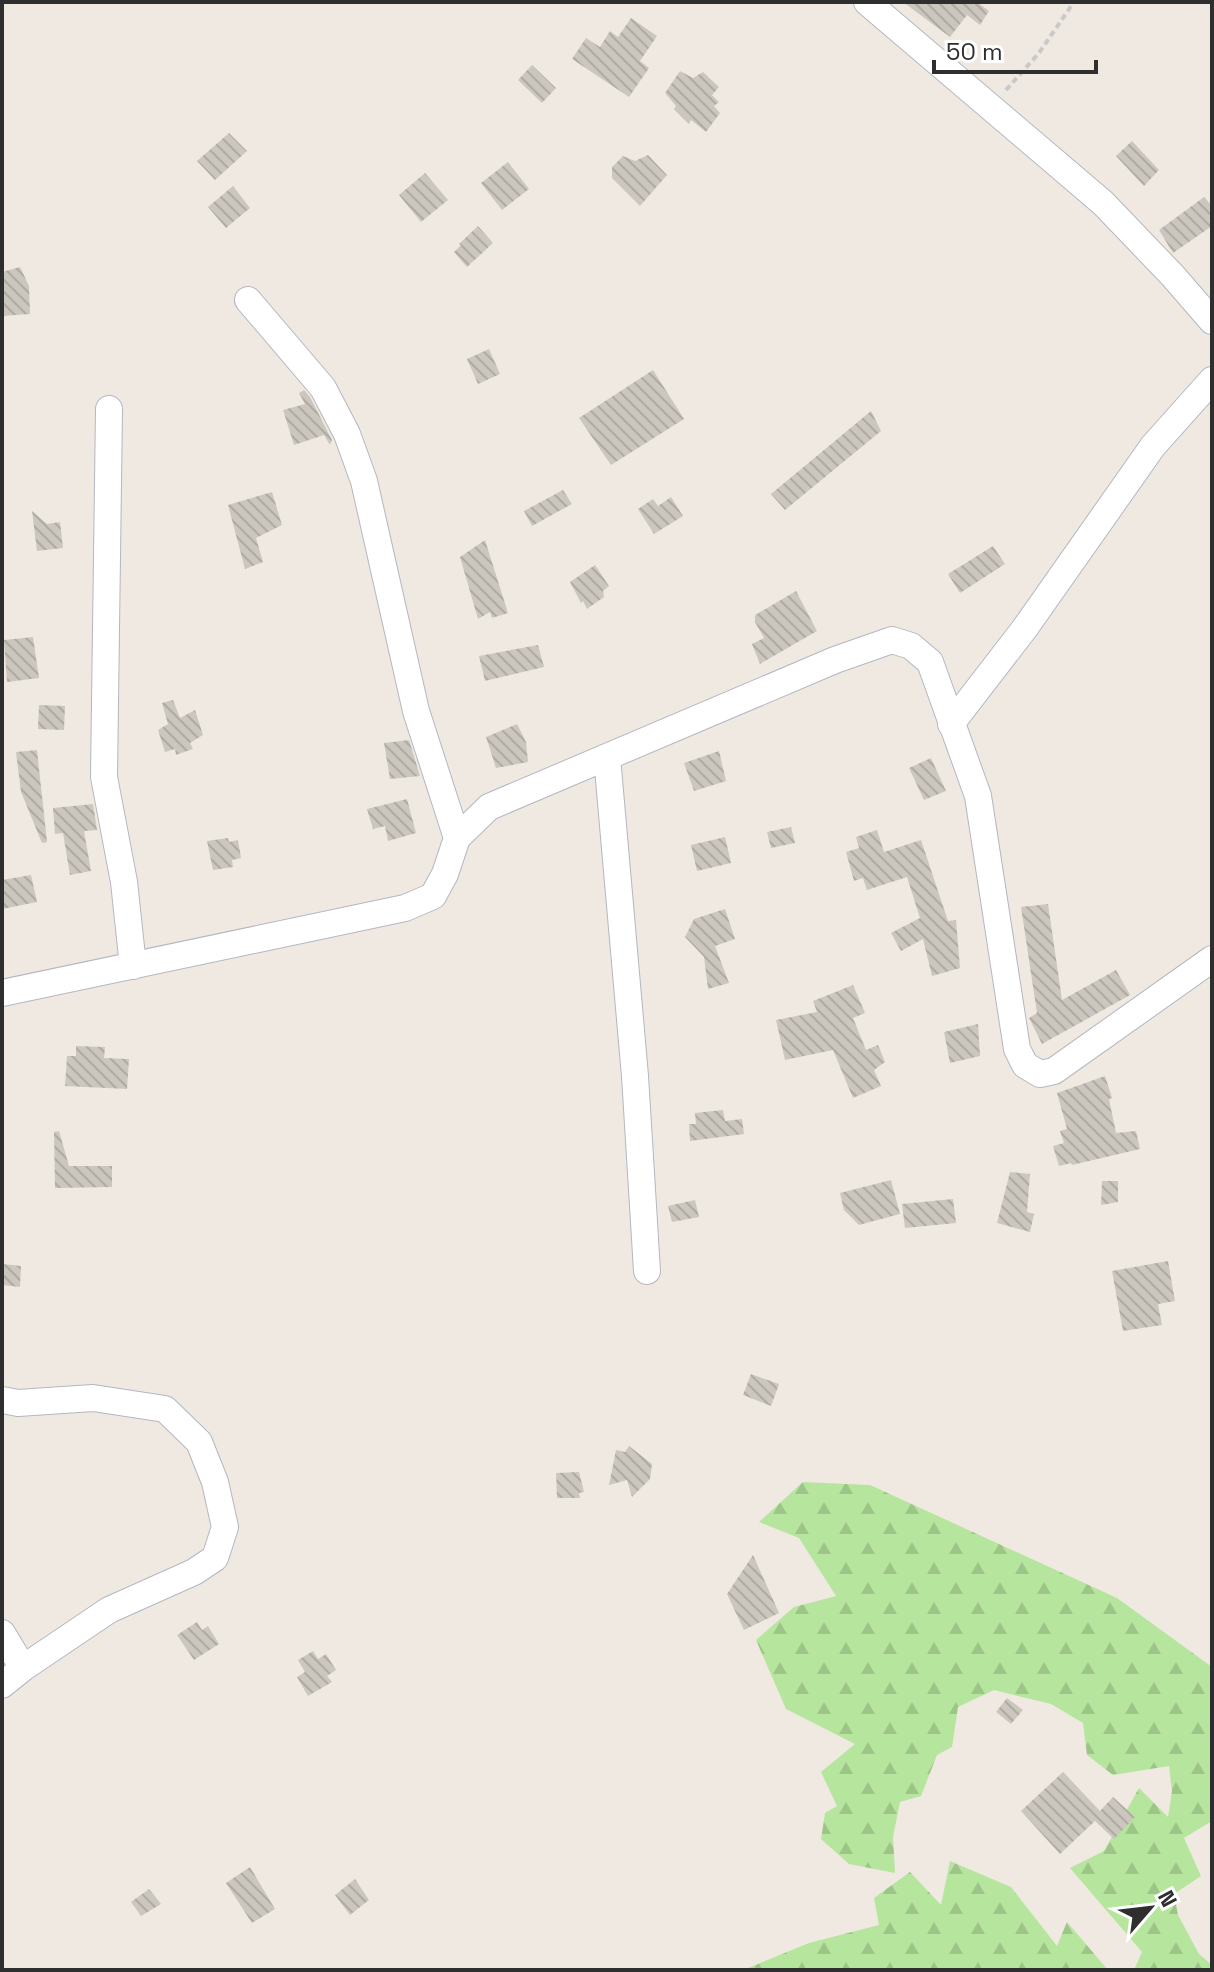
<svg xmlns="http://www.w3.org/2000/svg" width="1214" height="1972" font-family="'Space Grotesk',sans-serif">
  <style>
    .forest { fill: url(#forest-firs) }
    .building { fill: url(#building-back-hatch) }
    .lines { fill: none; stroke-linecap: round; stroke-linejoin: round }
    .minor-casing { stroke: #b4b7c1; stroke-width: 28 }
    .path { stroke: #c9c9c9; stroke-width: 4; stroke-dasharray: 6 4; stroke-linecap: butt }
    .minor { stroke: #fff; stroke-width: 26 }
  </style>
  <defs>
    <pattern id="forest-firs" width="22" height="20" patternUnits="userSpaceOnUse" patternTransform="scale(2)"><rect width="22" height="20" fill="#b6e59e"/><path d="M5 1l3.5 6h-7zM16 11l3.5 6h-7z" fill="#9dc588"/></pattern>
    <pattern id="building-back-hatch" width="6" height="6" patternUnits="userSpaceOnUse" patternTransform="scale(2)"><rect width="6" height="6" fill="#cbc7bf"/><path d="M-1 5l2 2M0 0l6 6M5-1l2 2" fill="none" stroke="#afaba4"/></pattern>
  </defs>
  <rect width="100%" height="100%" fill="#efe9e1"/>
  <!-- forest -->
  <path class="forest" d="M 803,1482 L 870,1485 L 1117,1598 L 1212,1667 L 1212,1821 L 1184,1838 L 1201,1876 L 1174,1894 L 1178,1915 L 1199,1954 L 1212,1965 L 1212,1970 L 1134,1970 L 1142,1952 L 1070,1868 L 1104,1851 L 1139,1788 L 1168,1817 L 1172,1791 L 1169,1766 L 1113,1775 L 1087,1755 L 1083,1723 L 1051,1704 L 994,1690 L 958,1707 L 952,1747 L 937,1755 L 921,1796 L 900,1802 L 893,1837 L 895,1873 L 849,1864 L 821,1839 L 825,1813 L 837,1806 L 821,1772 L 855,1744 L 786,1709 L 756,1640 L 794,1607 L 836,1596 L 799,1538 L 759,1522 Z
    M 950,1861 L 1011,1887 L 1057,1946 L 1067,1922 L 1108,1970 L 743,1970 L 809,1943 L 879,1925 L 874,1898 L 910,1872 L 941,1905 Z"/>
  <!-- building -->
  <path class="building" d="M 903,2 L 977,2 L 989,11 L 980,25 L 967,15 L 950,37 Z
    M 631,18 L 657,36 L 640,61 L 649,68 L 629,97 L 572,59 L 586,38 L 600,47 L 610,31 L 618,37 Z
    M 532,65 L 556,88 L 542,103 L 518,80 Z
    M 680,71 L 693,78 L 703,72 L 719,87 L 712,95 L 719,102 L 714,106 L 720,113 L 706,132 L 691,120 L 689,124 L 674,109 L 676,106 L 665,93 Z
    M 229,133 L 247,151 L 215,180 L 197,161 Z
    M 1132,141 L 1159,170 L 1144,186 L 1116,156 Z
    M 648,155 L 667,175 L 640,206 L 612,178 L 612,167 L 623,156 L 635,161 Z
    M 508,162 L 529,189 L 502,210 L 481,183 Z
    M 425,173 L 448,200 L 421,222 L 399,195 Z
    M 233,186 L 250,208 L 226,228 L 208,207 Z
    M 1204,197 L 1212,206 L 1212,226 L 1173,253 L 1159,230 Z
    M 478,226 L 493,243 L 467,267 L 454,252 L 461,245 L 459,244 Z
    M 20,267 L 29,286 L 30,314 L 2,316 L 2,272 Z
    M 489,349 L 500,374 L 478,384 L 467,359 Z
    M 653,370 L 684,419 L 611,465 L 579,418 Z
    M 304,390 L 310,397 L 332,440 L 330,445 L 324,435 L 294,445 L 283,410 L 305,404 L 299,393 Z
    M 871,411 L 881,431 L 785,510 L 771,494 Z
    M 563,490 L 572,504 L 532,526 L 524,511 Z
    M 272,492 L 282,525 L 256,538 L 263,562 L 245,569 L 228,505 Z
    M 671,497 L 683,516 L 654,534 L 638,509 L 653,499 L 658,506 Z
    M 32,511 L 47,524 L 60,522 L 63,548 L 37,551 Z
    M 485,540 L 508,613 L 492,618 L 490,612 L 478,619 L 460,557 Z
    M 993,546 L 1005,564 L 960,593 L 948,574 Z
    M 595,565 L 609,586 L 603,591 L 604,597 L 587,609 L 583,601 L 581,603 L 570,582 Z
    M 796,591 L 817,631 L 760,664 L 752,644 L 764,638 L 755,622 L 755,615 Z
    M 33,637 L 39,678 L 7,682 L 4,640 Z
    M 538,645 L 544,667 L 485,681 L 479,656 Z
    M 173,700 L 180,718 L 195,710 L 203,735 L 190,743 L 193,749 L 176,755 L 175,749 L 165,752 L 158,730 L 168,724 L 162,703 Z
    M 39,705 L 65,706 L 64,730 L 38,729 Z
    M 517,724 L 526,742 L 528,762 L 496,768 L 486,737 Z
    M 409,740 L 420,776 L 390,779 L 384,743 Z
    M 37,750 L 47,842 L 42,843 L 21,792 L 16,752 Z
    M 719,751 L 726,781 L 694,791 L 684,763 Z
    M 931,758 L 946,791 L 924,800 L 909,768 Z
    M 407,799 L 416,833 L 388,841 L 385,826 L 373,829 L 367,809 Z
    M 93,804 L 97,830 L 84,831 L 91,871 L 70,875 L 63,833 L 55,834 L 53,808 Z
    M 791,827 L 795,843 L 771,848 L 767,832 Z
    M 877,830 L 884,852 L 921,840 L 948,921 L 956,920 L 960,968 L 932,976 L 923,939 L 901,951 L 891,933 L 920,918 L 907,877 L 867,890 L 863,878 L 854,881 L 846,852 L 859,848 L 856,837 Z
    M 725,837 L 731,863 L 697,871 L 691,845 Z
    M 228,838 L 229,842 L 238,840 L 241,858 L 232,860 L 233,867 L 213,870 L 207,841 Z
    M 31,875 L 37,902 L 2,909 L 2,880 Z
    M 1048,904 L 1062,1000 L 1116,970 L 1130,995 L 1042,1044 L 1029,1018 L 1037,1013 L 1021,907 Z
    M 725,909 L 735,939 L 715,946 L 729,983 L 708,989 L 704,957 L 685,937 L 694,919 Z
    M 853,985 L 865,1013 L 853,1018 L 866,1050 L 878,1045 L 885,1062 L 874,1070 L 881,1086 L 853,1098 L 833,1050 L 785,1060 L 776,1020 L 817,1012 L 813,1001 Z
    M 978,1024 L 980,1056 L 950,1063 L 944,1032 Z
    M 76,1046 L 105,1047 L 104,1058 L 129,1059 L 127,1089 L 65,1086 L 67,1056 L 76,1056 Z
    M 1105,1076 L 1112,1098 L 1109,1099 L 1116,1133 L 1136,1131 L 1140,1149 L 1072,1165 L 1071,1163 L 1059,1166 L 1053,1146 L 1064,1143 L 1060,1131 L 1067,1129 L 1057,1093 Z
    M 723,1110 L 725,1121 L 742,1119 L 744,1134 L 690,1141 L 689,1124 L 696,1124 L 695,1113 Z
    M 59,1131 L 69,1166 L 112,1166 L 112,1187 L 55,1188 L 54,1132 Z
    M 1010,1172 L 1030,1174 L 1027,1212 L 1034,1214 L 1030,1232 L 997,1223 Z
    M 891,1180 L 900,1214 L 859,1225 L 844,1210 L 840,1193 Z
    M 1102,1181 L 1118,1181 L 1118,1202 L 1101,1205 Z
    M 953,1199 L 956,1223 L 905,1228 L 902,1204 Z
    M 695,1200 L 699,1217 L 672,1222 L 668,1206 Z
    M 1168,1261 L 1175,1301 L 1158,1304 L 1162,1325 L 1123,1331 L 1112,1271 Z
    M 2,1264 L 21,1266 L 20,1287 L 2,1285 Z
    M 751,1374 L 779,1384 L 771,1406 L 743,1395 Z
    M 629,1446 L 652,1464 L 650,1479 L 632,1497 L 627,1480 L 609,1485 L 616,1450 L 625,1452 Z
    M 579,1472 L 584,1492 L 579,1493 L 580,1498 L 557,1498 L 556,1473 Z
    M 753,1555 L 779,1613 L 744,1630 L 727,1594 Z
    M 197,1622 L 202,1630 L 208,1626 L 219,1644 L 194,1660 L 177,1635 Z
    M 313,1651 L 318,1659 L 326,1654 L 336,1670 L 327,1676 L 332,1682 L 308,1696 L 297,1677 L 305,1672 L 298,1660 Z
    M 1007,1698 L 1023,1710 L 1011,1724 L 996,1712 Z
    M 1063,1772 L 1100,1811 L 1113,1797 L 1135,1817 L 1114,1839 L 1095,1821 L 1060,1854 L 1021,1811 Z
    M 250,1867 L 275,1909 L 252,1923 L 226,1883 Z
    M 355,1879 L 369,1900 L 350,1915 L 335,1895 Z
    M 149,1889 L 161,1904 L 141,1916 L 131,1902 Z"/>
  <g class="lines">
    <!-- minor casing -->
    <g class="minor-casing">
      <path id="minor" d="M 867,2 L 1103,203 L 1173,276 L 1212,321
        M 248,300 L 323,388 L 347,434 L 364,481 L 416,711 L 457,838
        M 109,409 L 104,777 L 124,882 L 133,966
        M 951,724 L 1025,628 L 1153,446 L 1212,380
        M 607,757 L 635,1076 L 647,1271
        M 2,993 L 405,908 L 433,896 L 445,874 L 457,838 L 489,807 L 835,660 L 892,640 L 911,646 L 930,662 L 978,796 L 1017,1049 L 1025,1065 L 1040,1074 L 1054,1071 L 1212,959
        M 2,1400 L 18,1403 L 93,1398 L 165,1409 L 199,1442 L 215,1482 L 225,1527 L 215,1558 L 194,1572 L 109,1610 L 23,1668 L 2,1685
        M 2,1633 L 23,1668"/>
    </g>
    <!-- path -->
    <path class="path" d="M 1006,90 L 1039,53 L 1074,2"/>
    <!-- minor -->
    <use href="#minor" class="minor"/>
  </g>
  <!-- border -->
  <rect width="1214" height="1972" fill="none" stroke="#2e2e2e" stroke-width="8"/>
  <!-- north arrow -->
  <g transform="translate(1150 1908) rotate(62)" stroke="#ffffff" stroke-width="6" paint-order="stroke">
  <path d="M0-6L14 30L0 20L-14 30Z" fill="#2e2e2e"/>
  <text y="-12" font-size="22" font-weight="bold" text-anchor="middle" fill="#2e2e2e">N</text>
  </g>
  <!-- scale -->
  <path d="M934 60v12h162v-12" fill="none" stroke="#2e2e2e" stroke-width="4"/>
  <text x="946" y="60" font-size="24" fill="#2e2e2e" stroke="#ffffff" stroke-width="6" paint-order="stroke">50 m</text>
</svg>
